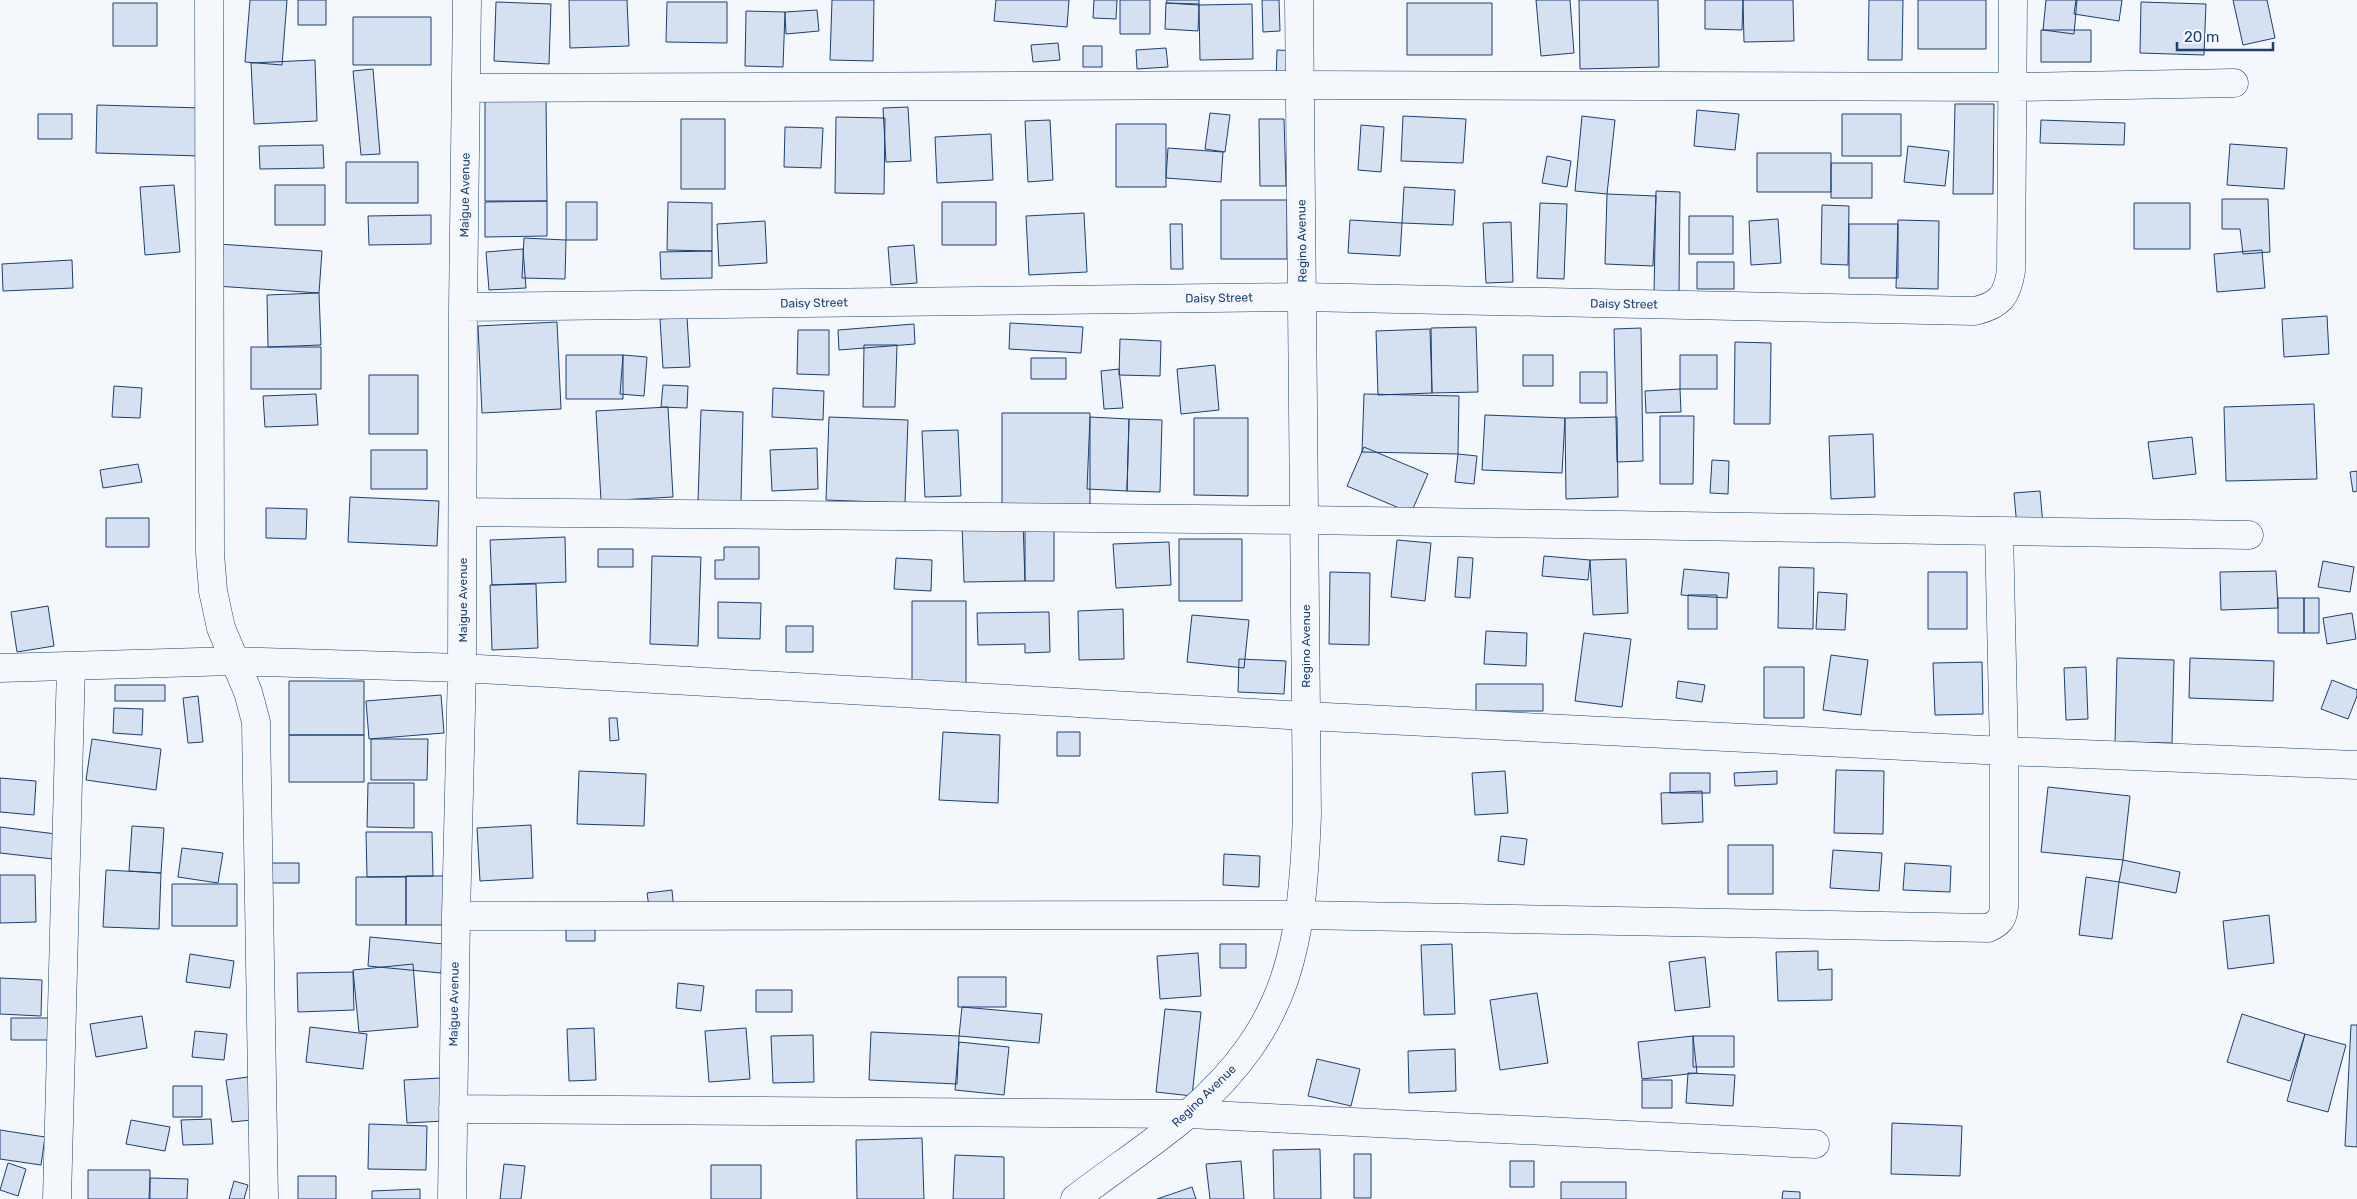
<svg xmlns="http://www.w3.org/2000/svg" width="2357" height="1199" font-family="Rubik,sans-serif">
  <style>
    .building { fill: #d5e0f0; stroke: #1d3f73 }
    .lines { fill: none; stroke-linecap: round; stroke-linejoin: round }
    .minor-casing { stroke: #1d3f73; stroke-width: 29 }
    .tertiary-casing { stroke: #1d3f73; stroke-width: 29 }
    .minor { stroke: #f4f7fb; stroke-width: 28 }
    .tertiary { stroke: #f4f7fb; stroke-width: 28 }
    .labels { text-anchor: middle; stroke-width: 4; stroke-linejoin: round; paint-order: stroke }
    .street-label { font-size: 12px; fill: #1d3f73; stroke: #f4f7fb }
  </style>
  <rect width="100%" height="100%" fill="#f4f7fb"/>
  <!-- building -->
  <path class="building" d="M 250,0 L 287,0 L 282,65 L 245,62 Z
    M 298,0 L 326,0 L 326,25 L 298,25 Z
    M 569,0 L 627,0 L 629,46 L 570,48 Z
    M 832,0 L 874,0 L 873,61 L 830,60 Z
    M 996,0 L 1069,0 L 1067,27 L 994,21 Z
    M 1094,0 L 1117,0 L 1116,19 L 1093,18 Z
    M 1120,0 L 1150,0 L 1150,34 L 1120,34 Z
    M 1167,0 L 1199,0 L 1199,5 L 1166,3 Z
    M 1262,0 L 1279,0 L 1280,31 L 1263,32 Z
    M 1536,0 L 1570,0 L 1574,53 L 1541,56 Z
    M 1579,0 L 1658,0 L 1659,67 L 1580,69 Z
    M 1705,0 L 1743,0 L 1742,30 L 1705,29 Z
    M 1743,0 L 1793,0 L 1794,41 L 1744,42 Z
    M 1869,0 L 1903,0 L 1902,60 L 1868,60 Z
    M 1918,0 L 1986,0 L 1986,49 L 1918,49 Z
    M 2046,0 L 2077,0 L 2074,34 L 2043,30 Z
    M 2076,0 L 2122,0 L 2119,21 L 2074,14 Z
    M 2233,0 L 2267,0 L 2275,38 L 2243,45 Z
    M 496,2 L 551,4 L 549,64 L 494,61 Z
    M 667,2 L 727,2 L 727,43 L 666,42 Z
    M 2141,2 L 2206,4 L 2204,55 L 2140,53 Z
    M 113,3 L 157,3 L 157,46 L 113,46 Z
    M 1166,3 L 1199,4 L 1198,31 L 1165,29 Z
    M 1407,3 L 1492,3 L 1492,55 L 1407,55 Z
    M 1252,4 L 1253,59 L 1200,60 L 1199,5 Z
    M 817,10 L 819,31 L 786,34 L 785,12 Z
    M 746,11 L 785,12 L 783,67 L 745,66 Z
    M 353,17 L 431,17 L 431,65 L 353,65 Z
    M 2041,30 L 2091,30 L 2091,62 L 2041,62 Z
    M 1058,43 L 1060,60 L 1033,62 L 1031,45 Z
    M 1083,46 L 1102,46 L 1102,67 L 1083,67 Z
    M 1166,48 L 1168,67 L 1137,69 L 1136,50 Z
    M 1277,50 L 1299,51 L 1297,83 L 1276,82 Z
    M 315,60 L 317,121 L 254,124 L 251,63 Z
    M 373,69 L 380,154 L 361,155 L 353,71 Z
    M 485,95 L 546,95 L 547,201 L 485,201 Z
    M 1955,104 L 1994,104 L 1993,194 L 1953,194 Z
    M 97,105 L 203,108 L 201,156 L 96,153 Z
    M 908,107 L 911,161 L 886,162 L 883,108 Z
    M 1697,110 L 1739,114 L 1735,150 L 1694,146 Z
    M 1210,113 L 1230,115 L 1225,152 L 1205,149 Z
    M 38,114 L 72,114 L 72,139 L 38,139 Z
    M 1842,114 L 1901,114 L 1901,156 L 1842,156 Z
    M 1403,116 L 1466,119 L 1463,163 L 1401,161 Z
    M 1582,116 L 1615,120 L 1607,194 L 1575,191 Z
    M 836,117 L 885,118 L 884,194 L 835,193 Z
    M 681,119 L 725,119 L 725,189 L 681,189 Z
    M 1259,119 L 1284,119 L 1286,186 L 1260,186 Z
    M 1050,120 L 1053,180 L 1028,182 L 1025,121 Z
    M 2041,120 L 2125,123 L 2124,145 L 2040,143 Z
    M 1116,124 L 1166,124 L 1166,187 L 1116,187 Z
    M 1361,125 L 1384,127 L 1381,172 L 1358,170 Z
    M 785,127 L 823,128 L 821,168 L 784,167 Z
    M 991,134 L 993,180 L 937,183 L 935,137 Z
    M 2230,144 L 2287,148 L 2284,189 L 2227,185 Z
    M 323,145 L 324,168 L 260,169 L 259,146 Z
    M 1908,146 L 1949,151 L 1945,186 L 1904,182 Z
    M 1168,148 L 1223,152 L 1221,182 L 1166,178 Z
    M 1757,153 L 1831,153 L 1831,192 L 1757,192 Z
    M 1547,156 L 1571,161 L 1567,187 L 1542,183 Z
    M 346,162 L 418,162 L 418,203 L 346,203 Z
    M 1831,163 L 1872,163 L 1872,198 L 1831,198 Z
    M 174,185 L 180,252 L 145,255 L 140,187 Z
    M 275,185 L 325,185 L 325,225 L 275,225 Z
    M 1404,187 L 1455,190 L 1453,225 L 1402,223 Z
    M 1656,191 L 1680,192 L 1679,295 L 1654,294 Z
    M 1607,194 L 1656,196 L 1653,266 L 1605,264 Z
    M 2222,199 L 2268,199 L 2270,252 L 2243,254 L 2240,229 L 2222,229 Z
    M 1221,200 L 1287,200 L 1287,259 L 1221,259 Z
    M 547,201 L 547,236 L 485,237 L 485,202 Z
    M 566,202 L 597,202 L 597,240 L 566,240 Z
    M 668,202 L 712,203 L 712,251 L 667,250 Z
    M 942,202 L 996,202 L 996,245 L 942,245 Z
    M 1540,203 L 1567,204 L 1564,279 L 1537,278 Z
    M 2134,203 L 2190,203 L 2190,249 L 2134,249 Z
    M 1822,205 L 1849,206 L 1848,265 L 1821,264 Z
    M 1084,213 L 1087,272 L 1029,275 L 1026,216 Z
    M 431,215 L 431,244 L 369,245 L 368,216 Z
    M 1689,216 L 1733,216 L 1733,254 L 1689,254 Z
    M 1778,219 L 1781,263 L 1751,265 L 1749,221 Z
    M 1350,220 L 1402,223 L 1400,256 L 1348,253 Z
    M 1898,220 L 1939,221 L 1938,289 L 1896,288 Z
    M 765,221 L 767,263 L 719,266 L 717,224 Z
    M 1511,222 L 1513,282 L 1486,283 L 1483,223 Z
    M 1170,224 L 1182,224 L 1183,269 L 1171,269 Z
    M 1849,224 L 1898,224 L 1898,278 L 1849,278 Z
    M 524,238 L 566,240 L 565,279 L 522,278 Z
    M 218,244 L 322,251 L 319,293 L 216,286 Z
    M 914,245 L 917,283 L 891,285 L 888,247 Z
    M 523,249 L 526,288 L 489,290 L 486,252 Z
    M 2262,250 L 2265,288 L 2217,292 L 2214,254 Z
    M 712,251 L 712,278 L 661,279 L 660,252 Z
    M 72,260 L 73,288 L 3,291 L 2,264 Z
    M 1697,262 L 1734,262 L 1734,289 L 1697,289 Z
    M 319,293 L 321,345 L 268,347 L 267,295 Z
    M 2327,316 L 2329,354 L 2284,357 L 2282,319 Z
    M 687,317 L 690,367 L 663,368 L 660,319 Z
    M 557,322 L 561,409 L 482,413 L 478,326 Z
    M 1010,323 L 1083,327 L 1081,353 L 1009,349 Z
    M 914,324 L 915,344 L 839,350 L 838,330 Z
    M 1476,327 L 1478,392 L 1432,393 L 1431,328 Z
    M 1641,328 L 1643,461 L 1617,462 L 1614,329 Z
    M 1430,329 L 1432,393 L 1378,395 L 1376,331 Z
    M 798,330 L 829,330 L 829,375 L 797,374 Z
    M 1120,339 L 1161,341 L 1160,376 L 1119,375 Z
    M 1735,342 L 1771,343 L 1770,424 L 1734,424 Z
    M 864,345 L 897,345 L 895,407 L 863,407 Z
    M 251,347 L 321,347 L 321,389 L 251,389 Z
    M 566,355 L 623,355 L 623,399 L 566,399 Z
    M 623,355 L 647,357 L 644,396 L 620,394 Z
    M 1523,355 L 1553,355 L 1553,386 L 1523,386 Z
    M 1680,355 L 1717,355 L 1717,389 L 1680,389 Z
    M 1031,358 L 1066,358 L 1066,379 L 1031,379 Z
    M 1215,365 L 1219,410 L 1181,414 L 1177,369 Z
    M 1119,369 L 1123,408 L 1104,409 L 1101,371 Z
    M 1580,372 L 1607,372 L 1607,403 L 1580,403 Z
    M 369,375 L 418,375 L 418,434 L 369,434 Z
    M 663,385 L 688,386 L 687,408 L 661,407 Z
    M 114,386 L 142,388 L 140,418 L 112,417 Z
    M 773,388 L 824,391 L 823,420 L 772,417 Z
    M 1680,389 L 1681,412 L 1646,413 L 1645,391 Z
    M 316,394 L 318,425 L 265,427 L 263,396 Z
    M 1364,394 L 1459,396 L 1458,454 L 1362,452 Z
    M 2314,404 L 2317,479 L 2226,481 L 2224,407 Z
    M 668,407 L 673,497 L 601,501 L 596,411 Z
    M 701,410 L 743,412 L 741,502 L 698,501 Z
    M 1002,413 L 1090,413 L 1090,505 L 1002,505 Z
    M 1485,415 L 1565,418 L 1562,473 L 1482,470 Z
    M 1660,416 L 1694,416 L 1693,484 L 1660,484 Z
    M 829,417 L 908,420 L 905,503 L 826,500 Z
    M 1090,417 L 1129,419 L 1127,491 L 1087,489 Z
    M 1617,417 L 1618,497 L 1566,499 L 1565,418 Z
    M 1194,418 L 1248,418 L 1248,496 L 1194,495 Z
    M 1129,419 L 1162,420 L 1160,492 L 1127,491 Z
    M 958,430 L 961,496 L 925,497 L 922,431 Z
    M 1873,434 L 1875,497 L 1831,499 L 1829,436 Z
    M 2192,437 L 2196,474 L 2153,479 L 2148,442 Z
    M 1364,447 L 1428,474 L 1411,513 L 1347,486 Z
    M 817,448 L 818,489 L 772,491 L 770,450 Z
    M 371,450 L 427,450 L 427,489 L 371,489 Z
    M 1458,454 L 1477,456 L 1474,484 L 1455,482 Z
    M 1712,460 L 1729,461 L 1728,494 L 1710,493 Z
    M 138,464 L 142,482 L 103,488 L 100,470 Z
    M 2357,471 L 2357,491 L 2353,492 L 2350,472 Z
    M 2040,491 L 2043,525 L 2017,527 L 2014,493 Z
    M 350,497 L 439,501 L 437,546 L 348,542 Z
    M 266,508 L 307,509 L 306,539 L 266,538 Z
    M 106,518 L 149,518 L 149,547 L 106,547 Z
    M 1023,522 L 1025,581 L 964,582 L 962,523 Z
    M 1025,530 L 1054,530 L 1054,581 L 1025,581 Z
    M 565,537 L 566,582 L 492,585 L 490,540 Z
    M 1179,539 L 1242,539 L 1242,601 L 1179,601 Z
    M 1397,540 L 1431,543 L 1425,601 L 1391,597 Z
    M 1169,542 L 1171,585 L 1116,588 L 1113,544 Z
    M 724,547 L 759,547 L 759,579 L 715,579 L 715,560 L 724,560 Z
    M 598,549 L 633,549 L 633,567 L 598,567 Z
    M 652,556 L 701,557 L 698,646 L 650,644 Z
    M 1544,556 L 1590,560 L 1588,580 L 1542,576 Z
    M 1458,557 L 1473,558 L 1470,598 L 1455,597 Z
    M 896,558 L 932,560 L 931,591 L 894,589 Z
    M 1626,559 L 1628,613 L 1593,615 L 1590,560 Z
    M 2323,561 L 2354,567 L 2350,592 L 2318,587 Z
    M 1779,567 L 1814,568 L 1813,629 L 1778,628 Z
    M 1684,569 L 1729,573 L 1727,598 L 1681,595 Z
    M 2276,571 L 2278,608 L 2221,610 L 2220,572 Z
    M 1330,572 L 1370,573 L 1369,645 L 1329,644 Z
    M 1928,572 L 1967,572 L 1967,629 L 1928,629 Z
    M 536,584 L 538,648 L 492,650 L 490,585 Z
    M 1818,592 L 1847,594 L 1845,630 L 1816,629 Z
    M 1688,595 L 1717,595 L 1717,629 L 1688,629 Z
    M 2278,598 L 2304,598 L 2304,633 L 2278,633 Z
    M 2304,598 L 2319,598 L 2319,633 L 2304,633 Z
    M 912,601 L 966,601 L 966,685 L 912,685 Z
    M 718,602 L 761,603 L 760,639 L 718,638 Z
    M 48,606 L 54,646 L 17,652 L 11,612 Z
    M 1123,609 L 1124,659 L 1079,660 L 1078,611 Z
    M 1049,612 L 1050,652 L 1025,653 L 1025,644 L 978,645 L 977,613 Z
    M 2352,613 L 2356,639 L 2327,644 L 2323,618 Z
    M 1192,615 L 1249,620 L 1244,668 L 1187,662 Z
    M 786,626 L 813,626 L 813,652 L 786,652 Z
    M 1486,631 L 1527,633 L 1526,666 L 1484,664 Z
    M 1584,633 L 1631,639 L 1622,707 L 1575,701 Z
    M 1831,655 L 1868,660 L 1861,715 L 1823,710 Z
    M 2117,658 L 2174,660 L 2172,743 L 2115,742 Z
    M 2190,658 L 2274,661 L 2273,701 L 2189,698 Z
    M 1239,659 L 1286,661 L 1284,694 L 1238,692 Z
    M 1982,662 L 1983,714 L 1935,715 L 1933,663 Z
    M 1764,667 L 1804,667 L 1804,718 L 1764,718 Z
    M 2086,667 L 2088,719 L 2066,720 L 2064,668 Z
    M 2332,680 L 2357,690 L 2357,696 L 2348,719 L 2321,709 Z
    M 289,681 L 364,681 L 364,735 L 289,735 Z
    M 1678,681 L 1705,685 L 1702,702 L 1676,698 Z
    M 1476,684 L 1543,684 L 1543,711 L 1476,711 Z
    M 115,685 L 165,685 L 165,701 L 115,701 Z
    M 441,695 L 444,733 L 369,739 L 366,701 Z
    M 198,696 L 203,742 L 188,743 L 183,698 Z
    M 114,708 L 143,709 L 142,735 L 113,733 Z
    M 609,718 L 617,718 L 619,740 L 610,741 Z
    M 943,732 L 1000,735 L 998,803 L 939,800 Z
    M 1057,732 L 1080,732 L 1080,756 L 1057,756 Z
    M 289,735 L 364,735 L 364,782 L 289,782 Z
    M 92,739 L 161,749 L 156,790 L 86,780 Z
    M 371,739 L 428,739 L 427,780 L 371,780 Z
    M 1836,770 L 1884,771 L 1883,834 L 1834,833 Z
    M 579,771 L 646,774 L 644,826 L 577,824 Z
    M 1505,771 L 1508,813 L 1475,815 L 1472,773 Z
    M 1777,771 L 1777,784 L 1735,786 L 1734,773 Z
    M 1670,773 L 1710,773 L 1710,793 L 1670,793 Z
    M 0,778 L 36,781 L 34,815 L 0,812 Z
    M 368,783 L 414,783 L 414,828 L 367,827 Z
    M 2048,787 L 2130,796 L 2123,860 L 2041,852 Z
    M 1702,791 L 1703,822 L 1662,824 L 1661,793 Z
    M 531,825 L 533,878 L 480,881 L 477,828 Z
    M 132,826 L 164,828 L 161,873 L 129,871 Z
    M 0,827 L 56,834 L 53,859 L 0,853 Z
    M 366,832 L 432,832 L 433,876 L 367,877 Z
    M 1501,836 L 1527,839 L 1524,865 L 1498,861 Z
    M 1728,845 L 1773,845 L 1773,894 L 1728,894 Z
    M 182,848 L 223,853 L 218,883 L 178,877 Z
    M 1833,850 L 1882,853 L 1879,891 L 1830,888 Z
    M 1224,854 L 1260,856 L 1259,887 L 1223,885 Z
    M 2123,860 L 2180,872 L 2176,893 L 2119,882 Z
    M 269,863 L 299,863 L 299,883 L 269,883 Z
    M 1905,863 L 1951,866 L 1950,892 L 1903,890 Z
    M 106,870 L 161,873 L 159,929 L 103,927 Z
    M 0,875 L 35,875 L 36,922 L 0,923 Z
    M 406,876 L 450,876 L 450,925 L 406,925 Z
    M 356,877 L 406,877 L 406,925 L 356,925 Z
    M 2086,877 L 2119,882 L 2112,939 L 2079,935 Z
    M 172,884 L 237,884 L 237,926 L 172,926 Z
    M 672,890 L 674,911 L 650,914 L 647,893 Z
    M 2269,915 L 2274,963 L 2228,969 L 2223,921 Z
    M 566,917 L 595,917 L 595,941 L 566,941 Z
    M 370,937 L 444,944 L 441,973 L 368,966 Z
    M 1220,944 L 1246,944 L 1246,968 L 1220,968 Z
    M 1452,944 L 1455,1014 L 1424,1015 L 1421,945 Z
    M 1818,951 L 1818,970 L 1832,969 L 1832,1000 L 1778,1001 L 1776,952 Z
    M 1198,953 L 1201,996 L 1160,999 L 1157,956 Z
    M 190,954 L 234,961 L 230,988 L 186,982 Z
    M 1705,957 L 1710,1007 L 1675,1011 L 1669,962 Z
    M 413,964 L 418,1027 L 359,1032 L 353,970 Z
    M 353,972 L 354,1010 L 298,1012 L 297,973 Z
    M 958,977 L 1006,977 L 1006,1007 L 958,1007 Z
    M 0,978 L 42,980 L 41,1016 L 0,1014 Z
    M 678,983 L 704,986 L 701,1011 L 676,1008 Z
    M 756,990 L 792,990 L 792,1012 L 756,1012 Z
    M 1537,993 L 1548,1063 L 1500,1070 L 1490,1000 Z
    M 962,1007 L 1042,1014 L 1039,1043 L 959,1036 Z
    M 1165,1009 L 1201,1012 L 1192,1096 L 1156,1092 Z
    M 2242,1014 L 2305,1034 L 2290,1081 L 2227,1062 Z
    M 142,1016 L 147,1048 L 96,1057 L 90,1024 Z
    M 11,1018 L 53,1018 L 53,1040 L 11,1040 Z
    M 2351,1025 L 2357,1025 L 2357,1147 L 2345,1146 Z
    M 310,1027 L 367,1034 L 363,1069 L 306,1062 Z
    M 594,1028 L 596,1080 L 569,1081 L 567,1029 Z
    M 746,1028 L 750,1079 L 709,1082 L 705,1031 Z
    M 195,1031 L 227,1034 L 224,1060 L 192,1057 Z
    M 871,1032 L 959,1036 L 957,1084 L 869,1080 Z
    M 2305,1034 L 2346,1045 L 2328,1112 L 2287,1101 Z
    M 813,1035 L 814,1082 L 773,1083 L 771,1036 Z
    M 1693,1036 L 1697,1073 L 1642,1079 L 1638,1042 Z
    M 1693,1036 L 1734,1036 L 1734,1067 L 1693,1067 Z
    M 959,1042 L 1009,1047 L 1004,1095 L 955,1090 Z
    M 1455,1049 L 1456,1091 L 1409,1093 L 1408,1051 Z
    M 1317,1059 L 1360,1069 L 1351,1106 L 1308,1096 Z
    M 1688,1073 L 1735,1075 L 1733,1106 L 1686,1103 Z
    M 255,1076 L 261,1119 L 232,1122 L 226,1080 Z
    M 441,1078 L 444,1121 L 407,1123 L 404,1080 Z
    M 1642,1080 L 1672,1080 L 1672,1108 L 1642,1108 Z
    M 173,1086 L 202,1086 L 202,1117 L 173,1117 Z
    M 211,1119 L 213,1144 L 183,1145 L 181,1120 Z
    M 131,1120 L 170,1127 L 165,1151 L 126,1144 Z
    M 1892,1123 L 1962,1126 L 1960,1176 L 1891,1174 Z
    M 369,1124 L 427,1126 L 426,1170 L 368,1169 Z
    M 0,1130 L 45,1137 L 41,1165 L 0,1159 Z
    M 922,1138 L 924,1199 L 857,1199 L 856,1140 Z
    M 1320,1149 L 1321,1199 L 1274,1199 L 1273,1150 Z
    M 1354,1154 L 1371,1154 L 1371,1198 L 1354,1198 Z
    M 955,1155 L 1004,1157 L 1004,1199 L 953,1199 Z
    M 1241,1161 L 1244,1199 L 1210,1199 L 1206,1164 Z
    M 1510,1161 L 1534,1161 L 1534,1187 L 1510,1187 Z
    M 8,1163 L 26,1169 L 18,1196 L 0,1190 Z
    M 504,1164 L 525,1166 L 521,1199 L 500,1199 Z
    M 711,1165 L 761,1165 L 761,1199 L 711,1199 Z
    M 88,1170 L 150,1170 L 150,1199 L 88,1199 Z
    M 298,1176 L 336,1176 L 336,1199 L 298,1199 Z
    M 150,1178 L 188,1179 L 187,1199 L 149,1199 Z
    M 234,1181 L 248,1185 L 244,1199 L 229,1199 Z
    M 1561,1182 L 1626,1182 L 1626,1199 L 1561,1199 Z
    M 1192,1187 L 1196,1199 L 1157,1199 Z
    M 420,1189 L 420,1199 L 372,1199 L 372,1191 Z
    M 1783,1191 L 1800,1192 L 1800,1199 L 1782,1199 Z"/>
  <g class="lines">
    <!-- minor casing -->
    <g class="minor-casing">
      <path id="minor" d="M 209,0 L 210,553 L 213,591 L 221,628 L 248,692 L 256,722 L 264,1199
        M 466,88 L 1300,85 L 2014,87 L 2234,83
        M 463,307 L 1302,297 L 1975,311 C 2000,305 2007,296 2011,271 L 2013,0
        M 463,512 L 1305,520 L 2249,535
        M 0,668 L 233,661 L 462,668 L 1306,716 L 2004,751 L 2357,765
        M 456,916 L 1301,915 L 1988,928 C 1999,923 2003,919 2004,907 L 2004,751 L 1999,531
        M 453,1109 L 1188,1114 L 1815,1144
        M 57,1199 L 71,666
        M 452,1199 L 456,916 L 462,668 L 463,307 L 467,0"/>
    </g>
    <!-- tertiary casing -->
    <g class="tertiary-casing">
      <path id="tertiary" d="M 1075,1199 C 1112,1170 1152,1145 1188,1114 C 1291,1025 1302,944 1307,815 L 1299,0"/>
    </g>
    <!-- minor -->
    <use href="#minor" class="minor"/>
    <!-- tertiary -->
    <use href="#tertiary" class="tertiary"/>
  </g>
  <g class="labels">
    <!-- street labels -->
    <g class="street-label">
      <text transform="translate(465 195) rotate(-89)" y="4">Maigue Avenue</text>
      <text transform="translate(1302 241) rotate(-91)" y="4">Regino Avenue</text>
      <text transform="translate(1219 298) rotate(-1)" y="4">Daisy Street</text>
      <text transform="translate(814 303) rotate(-1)" y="4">Daisy Street</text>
      <text transform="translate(1624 304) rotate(1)" y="4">Daisy Street</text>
      <text transform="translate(463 600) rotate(-90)" y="4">Maigue Avenue</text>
      <text transform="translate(1306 646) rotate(-90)" y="4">Regino Avenue</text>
      <text transform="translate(454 1004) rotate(-89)" y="4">Maigue Avenue</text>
      <text transform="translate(1204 1096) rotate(-44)" y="4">Regino Avenue</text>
    </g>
  </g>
  <!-- scale -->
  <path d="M2177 42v8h96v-8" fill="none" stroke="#1d3f73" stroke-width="2.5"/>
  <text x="2184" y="42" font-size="15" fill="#1d3f73" stroke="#f4f7fb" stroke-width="4" paint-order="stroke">20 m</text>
</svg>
